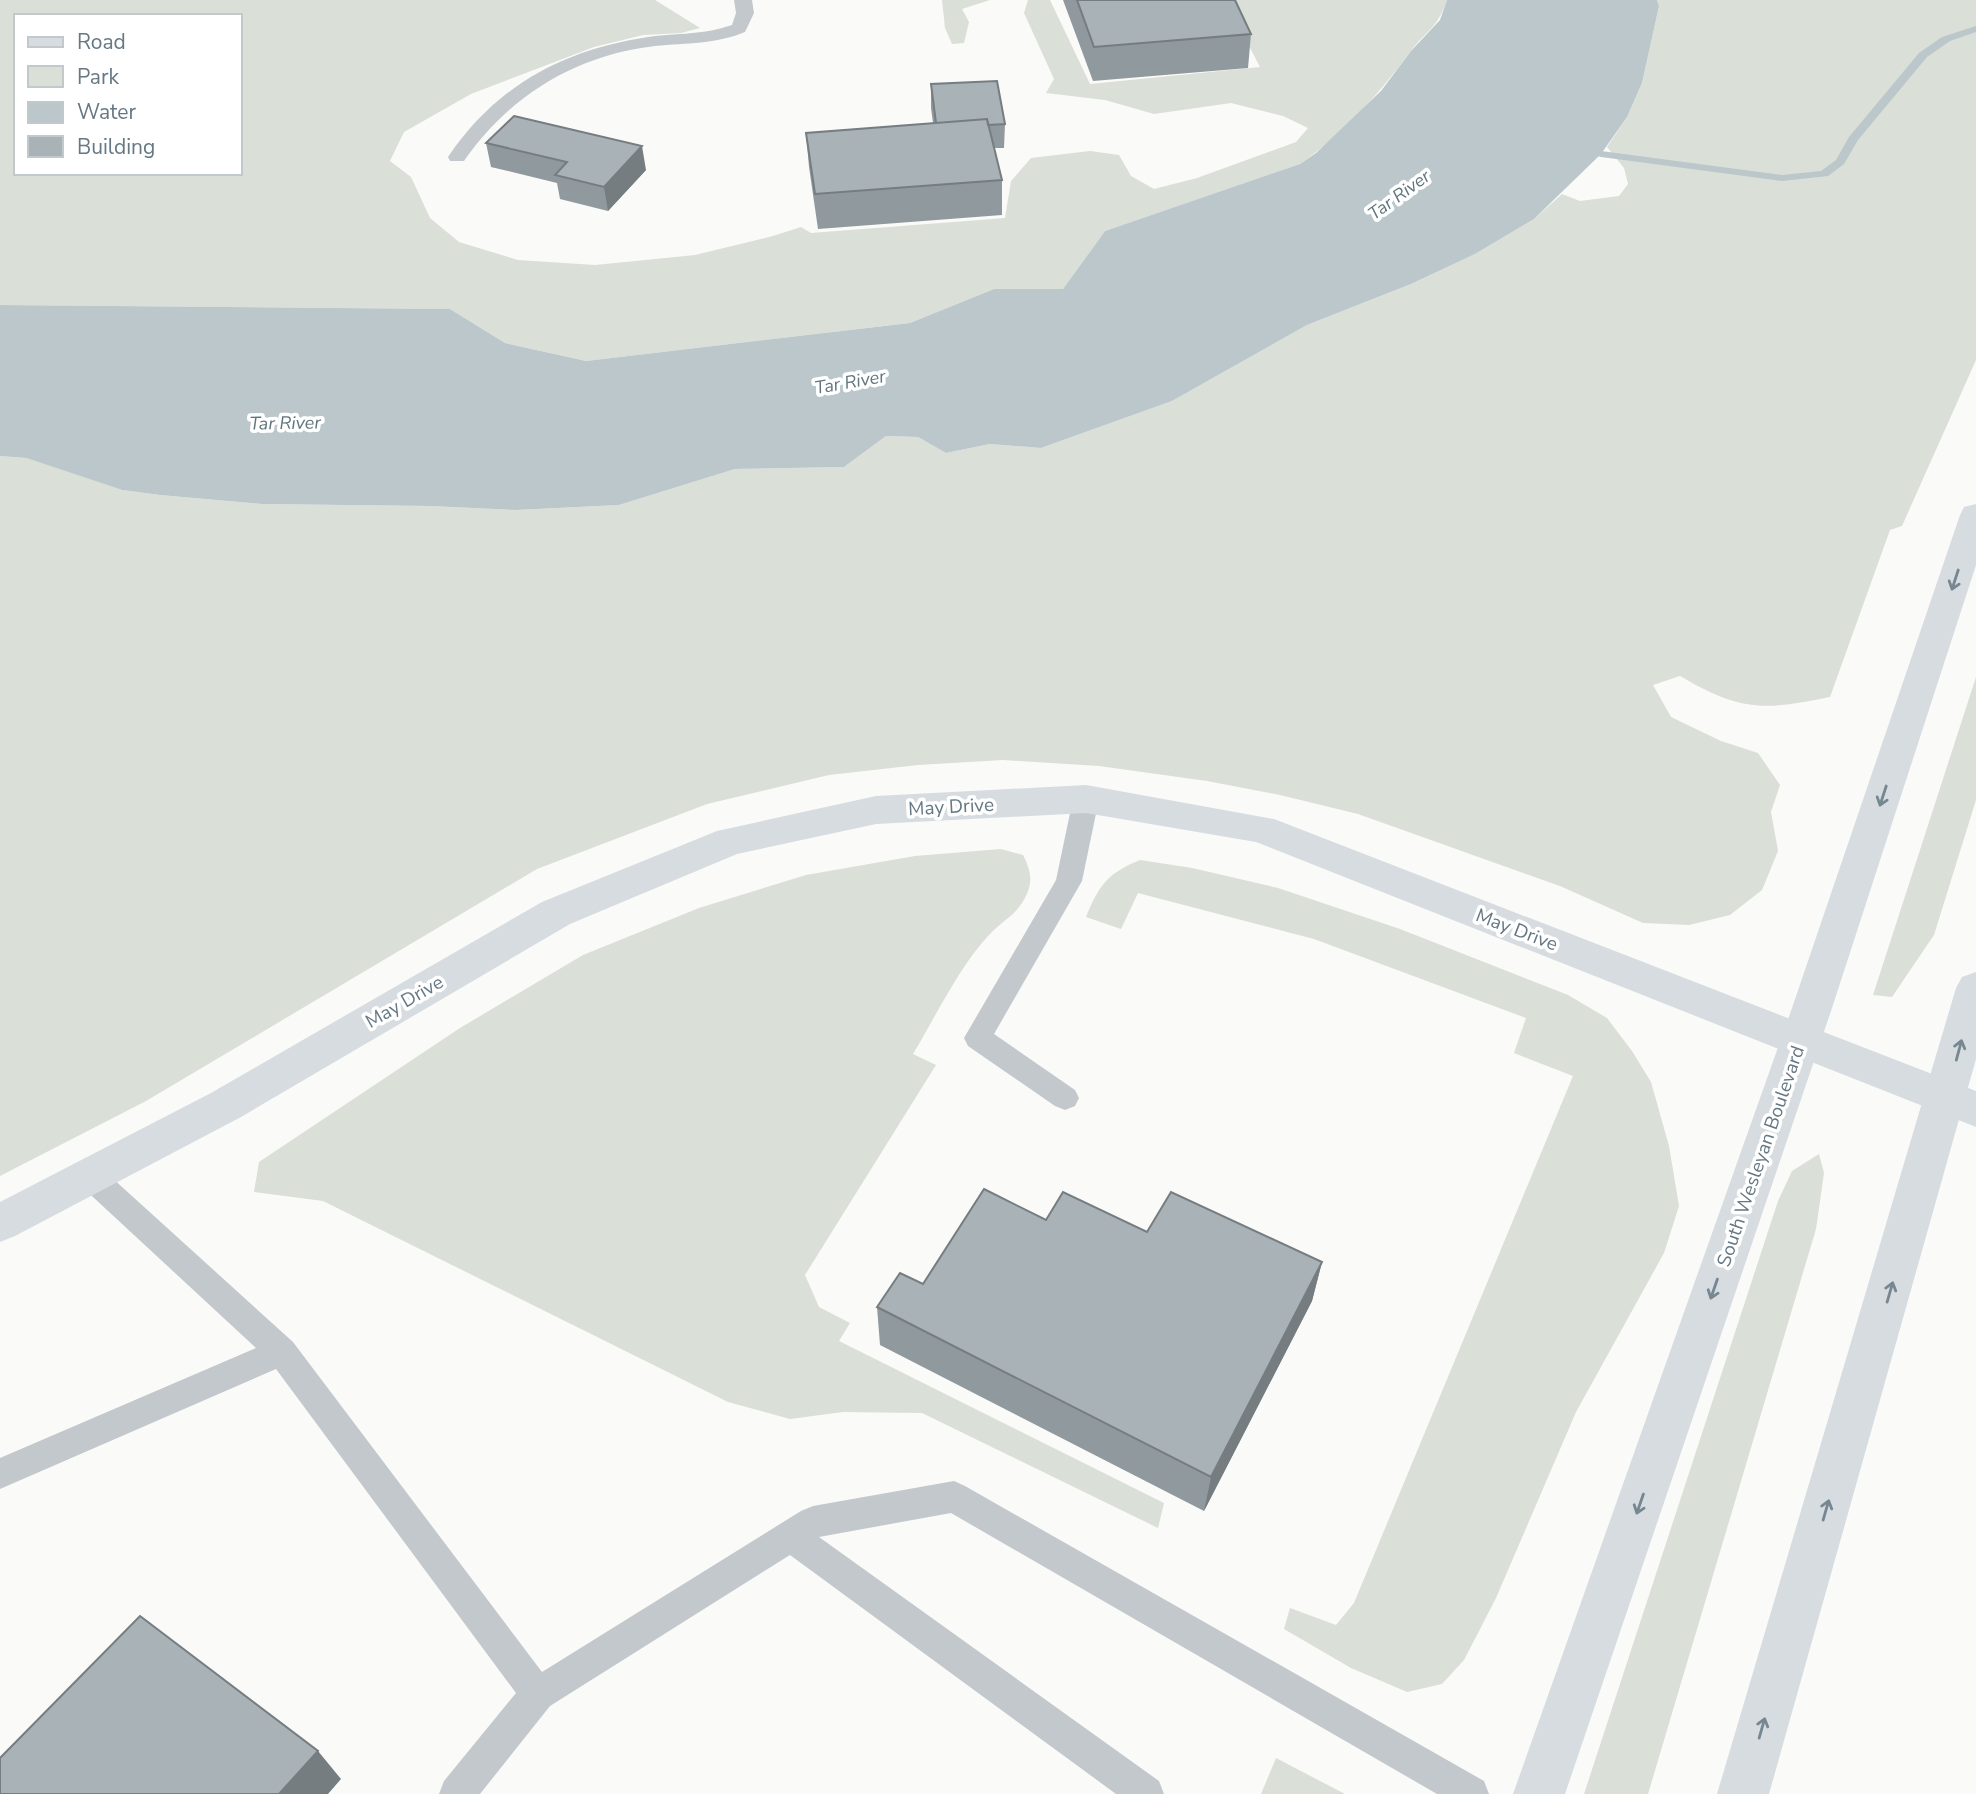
<svg xmlns="http://www.w3.org/2000/svg" width="1976" height="1794" font-family="'Nunito Sans',sans-serif">
  <style>
    .green { fill: #dadfd7; fill-rule: evenodd }
    .water { fill: #bbc7cb }
    .lines { fill: none; stroke-linecap: round; stroke-linejoin: round }
    .stream { fill: #bbc7cb; fill-rule: evenodd }
    .lane { fill: #c3c8cc; fill-rule: evenodd }
    .secondary { fill: #d6dcdf; fill-rule: evenodd }
    .highway { fill: #d6dcdf; fill-rule: evenodd }
    .wall { fill: #90999d }
    .shaded-wall { fill: #767d80 }
    .building { fill: #a8b2b7; stroke: #767d80; stroke-width: 2 }
    .oneway { stroke: #768791 }
    .labels { text-anchor: middle; stroke-width: 7; stroke-linejoin: round; paint-order: stroke }
    .far-water-label { font-size: 18px; font-style: italic; fill: #60767c; stroke: #fff }
    .street-label { font-size: 19px; fill: #657883; stroke: #fff }
  </style>
  <rect width="100%" height="100%" fill="#fafaf8"/>
  <!-- green -->
  <path class="green" d="M 0,0 L 655,0 L 700,28 L 681,33 L 643,35 L 594,47 L 471,94 L 404,132 L 390,161 L 411,177 L 430,218 L 459,242 L 518,260 L 595,265 L 695,255 L 773,236 L 801,227 L 811,233 L 1005,218 L 1011,181 L 1031,158 L 1090,151 L 1119,155 L 1131,176 L 1154,189 L 1197,178 L 1296,142 L 1308,128 L 1283,116 L 1231,103 L 1154,114 L 1105,100 L 1046,93 L 1054,79 L 1024,13 L 1028,0 L 1050,0 L 1090,84 L 1260,67 L 1231,11 L 1160,0 L 1447,0 C 1436,31 1427,29 1410,52 C 1379,94 1343,134 1300,164 L 1105,231 L 1063,289 L 994,289 L 910,323 L 586,361 L 505,343 L 450,309 L 0,305 ZM 16,16 L 240,16 L 240,173 L 16,173 Z
    M 942,0 L 990,0 L 962,9 L 969,22 L 964,43 L 952,44 L 945,28 Z
    M 1657,0 L 1976,0 L 1976,360 L 1902,526 L 1890,530 L 1830,697 C 1762,711 1740,711 1680,676 L 1653,685 L 1671,717 L 1721,741 L 1758,753 L 1780,785 L 1771,812 L 1778,851 L 1762,890 L 1730,915 L 1689,925 L 1643,923 L 1560,886 L 1358,814 L 1280,795 L 1207,781 L 1099,766 L 1003,760 L 918,765 L 829,775 L 707,804 L 537,869 L 146,1101 L 0,1176 L 0,456 L 26,458 L 122,490 L 160,495 L 262,504 L 430,506 L 516,510 L 619,505 L 735,469 L 844,467 L 886,436 L 918,437 L 946,453 L 990,444 L 1041,448 L 1172,401 L 1307,325 L 1411,284 L 1475,254 L 1534,219 L 1562,194 L 1580,201 L 1619,196 L 1628,184 L 1624,168 L 1607,147 L 1627,117 L 1642,83 L 1659,6 Z
    M 1976,677 L 1976,800 L 1934,935 L 1892,997 L 1873,995 Z
    M 1001,849 L 1023,855 C 1029,867 1033,878 1028,891 C 1019,915 1004,918 989,935 C 959,967 936,1016 913,1054 L 936,1065 L 805,1275 L 819,1307 L 850,1323 L 839,1341 L 1164,1503 L 1158,1528 L 922,1413 L 843,1412 L 790,1419 L 728,1402 L 323,1201 L 254,1192 L 259,1162 L 460,1028 L 583,955 L 699,908 L 806,875 L 915,856 Z
    M 1140,860 L 1192,868 L 1278,888 L 1400,929 L 1568,995 L 1607,1018 L 1632,1051 L 1651,1082 L 1669,1146 L 1679,1206 L 1664,1253 L 1576,1412 L 1496,1598 L 1464,1660 L 1442,1684 L 1407,1692 L 1351,1668 L 1284,1629 L 1290,1608 L 1336,1625 L 1354,1603 L 1573,1076 L 1514,1053 L 1526,1018 L 1314,939 L 1138,893 L 1121,929 L 1086,917 C 1099,885 1108,873 1140,860 Z
    M 1819,1154 L 1824,1173 L 1816,1229 L 1648,1794 L 1584,1794 L 1778,1201 L 1792,1171 Z
    M 1276,1758 L 1345,1794 L 1261,1794 Z"/>
  <!-- water -->
  <path class="water" d="M 1447,0 L 1657,0 L 1659,6 L 1642,83 L 1627,117 L 1601,154 L 1534,219 L 1475,254 L 1411,284 L 1307,325 L 1172,401 L 1041,448 L 990,444 L 946,453 L 918,437 L 886,436 L 844,467 L 735,469 L 619,505 L 516,510 L 430,506 L 262,504 L 160,495 L 122,490 L 26,458 L 0,456 L 0,305 L 450,309 L 505,343 L 586,361 L 910,323 L 994,289 L 1063,289 L 1105,231 L 1300,164 L 1316,153 L 1381,91 L 1411,51 L 1440,20 Z"/>
  <g class="lines">
    <!-- stream -->
    <path class="stream" d="M 1976,26 L 1976,32 L 1950,41 L 1927,57 L 1858,140 L 1844,164 L 1828,176 L 1782,181 L 1601,157 L 1576,149 L 1582,146 L 1601,151 L 1782,175 L 1821,171 L 1836,160 L 1849,137 L 1919,53 L 1942,37 Z"/>
    <!-- lane -->
    <path class="lane" d="M 734,0 L 752,0 L 754,13 L 745,32 C 716,44 687,43 655,46 C 576,55 509,96 464,161 L 450,161 L 448,157 C 497,85 563,50 648,37 C 673,33 698,35 722,28 L 732,25 L 736,13 Z
      M 1086,790 L 1095,792 L 1099,799 L 1082,881 L 994,1034 L 1075,1090 L 1079,1098 L 1075,1106 L 1065,1110 L 1055,1106 L 968,1046 L 964,1038 L 1056,880 L 1073,799 L 1077,792 Z
      M 90,1163 L 100,1167 L 293,1342 L 542,1672 L 801,1511 L 813,1506 L 954,1481 L 965,1486 L 1484,1781 L 1489,1794 L 1437,1794 L 951,1513 L 819,1537 L 1159,1781 L 1164,1794 L 1116,1794 L 790,1555 L 550,1706 L 480,1794 L 439,1794 L 444,1781 L 516,1693 L 276,1369 L 0,1489 L 0,1458 L 256,1348 L 80,1185 L 75,1176 L 80,1167 Z"/>
    <!-- secondary -->
    <path class="secondary" d="M 1086,785 L 1274,819 L 1976,1091 L 1976,1127 L 1256,842 L 1086,813 L 876,824 L 737,854 L 570,924 L 241,1117 L 15,1236 L 0,1242 L 0,1202 L 211,1093 L 542,902 L 717,831 L 876,796 Z"/>
    <!-- highway -->
    <path class="highway" d="M 1976,504 L 1976,565 L 1832,1008 L 1565,1794 L 1513,1794 L 1792,1008 L 1960,515 L 1964,507 Z
      M 1976,972 L 1976,1059 L 1769,1794 L 1717,1794 L 1956,988 L 1962,977 Z"/>
  </g>
  <!-- wall -->
  <path class="wall" d="M 1063,0 L 1235,0 L 1251,34 L 1248,68 L 1093,81 Z
    M 931,84 L 1005,124 L 1004,148 L 994,148 L 1002,180 L 1002,215 L 818,229 L 809,167 L 806,133 L 933,123 L 931,108 Z
    M 486,143 L 646,170 L 608,211 L 560,199 L 557,183 L 491,167 Z
    M 1147,1232 L 1322,1262 L 1312,1301 L 1204,1511 L 880,1345 L 877,1307 L 923,1284 Z"/>
  <!-- shaded-wall -->
  <path class="shaded-wall" d="M 642,146 L 646,170 L 608,211 L 604,187 Z
    M 1322,1262 L 1312,1301 L 1204,1511 L 1211,1477 Z
    M 318,1751 L 341,1779 L 328,1794 L 279,1794 Z"/>
  <!-- building -->
  <path class="building" d="M 1077,0 L 1235,0 L 1251,34 L 1094,47 Z
    M 997,81 L 1005,124 L 988,125 L 987,119 L 936,123 L 931,84 Z
    M 514,116 L 642,146 L 604,187 L 555,175 L 567,162 L 486,143 Z
    M 987,119 L 1002,180 L 815,194 L 806,133 Z
    M 984,1189 L 1046,1220 L 1063,1192 L 1147,1232 L 1171,1192 L 1322,1262 L 1211,1477 L 877,1307 L 900,1273 L 923,1284 Z
    M 140,1616 L 318,1751 L 279,1794 L 0,1794 L 0,1758 Z"/>
  <!-- one-way arrows -->
  <defs><path id="oneway-shaft" d="M-6 0H5M1.5-3L5.5 0L1.5 3" fill="none" stroke-width="1.6" stroke-linecap="round" stroke-linejoin="round" transform="scale(1.75)"/></defs>
  <g class="oneway">
    <use href="#oneway-shaft" transform="translate(1955 580) rotate(108)"/>
    <use href="#oneway-shaft" transform="translate(1883 796) rotate(108)"/>
    <use href="#oneway-shaft" transform="translate(1959 1050) rotate(-75)"/>
    <use href="#oneway-shaft" transform="translate(1714 1289) rotate(109)"/>
    <use href="#oneway-shaft" transform="translate(1890 1292) rotate(-74)"/>
    <use href="#oneway-shaft" transform="translate(1640 1504) rotate(109)"/>
    <use href="#oneway-shaft" transform="translate(1826 1510) rotate(-74)"/>
    <use href="#oneway-shaft" transform="translate(1762 1728) rotate(-74)"/>
  </g>
  <g class="labels">
    <!-- far-water labels -->
    <g class="far-water-label">
      <text transform="translate(1399 195) rotate(-36)" y="6">Tar River</text>
      <text transform="translate(850 382) rotate(-10)" y="6">Tar River</text>
      <text transform="translate(285 423) rotate(-1)" y="6">Tar River</text>
    </g>
    <!-- street labels -->
    <g class="street-label">
      <text transform="translate(951 806) rotate(-3)" y="7">May Drive</text>
      <text transform="translate(1517 929) rotate(21)" y="7">May Drive</text>
      <text transform="translate(404 1001) rotate(-30)" y="7">May Drive</text>
      <text transform="translate(1760 1156) rotate(-71)" y="7">South Wesleyan Boulevard</text>
    </g>
  </g>
  <!-- legend -->
  <rect x="14" y="14" width="228" height="161" fill="#ffffff" stroke="#c1c9cd" stroke-width="2"/>
  <rect x="28" y="37" width="35" height="10" fill="#d6dcdf" stroke="#c1c9cd" stroke-width="2"/>
  <text x="77" y="49" font-size="21" fill="#657883">Road</text>
  <rect x="28" y="66" width="35" height="21" fill="#dadfd7" stroke="#c1c9cd" stroke-width="2"/>
  <text x="77" y="84" font-size="21" fill="#657883">Park</text>
  <rect x="28" y="102" width="35" height="21" fill="#bbc7cb" stroke="#c1c9cd" stroke-width="2"/>
  <text x="77" y="119" font-size="21" fill="#657883">Water</text>
  <rect x="28" y="136" width="35" height="21" fill="#a8b2b7" stroke="#c1c9cd" stroke-width="2"/>
  <text x="77" y="154" font-size="21" fill="#657883">Building</text>
</svg>
